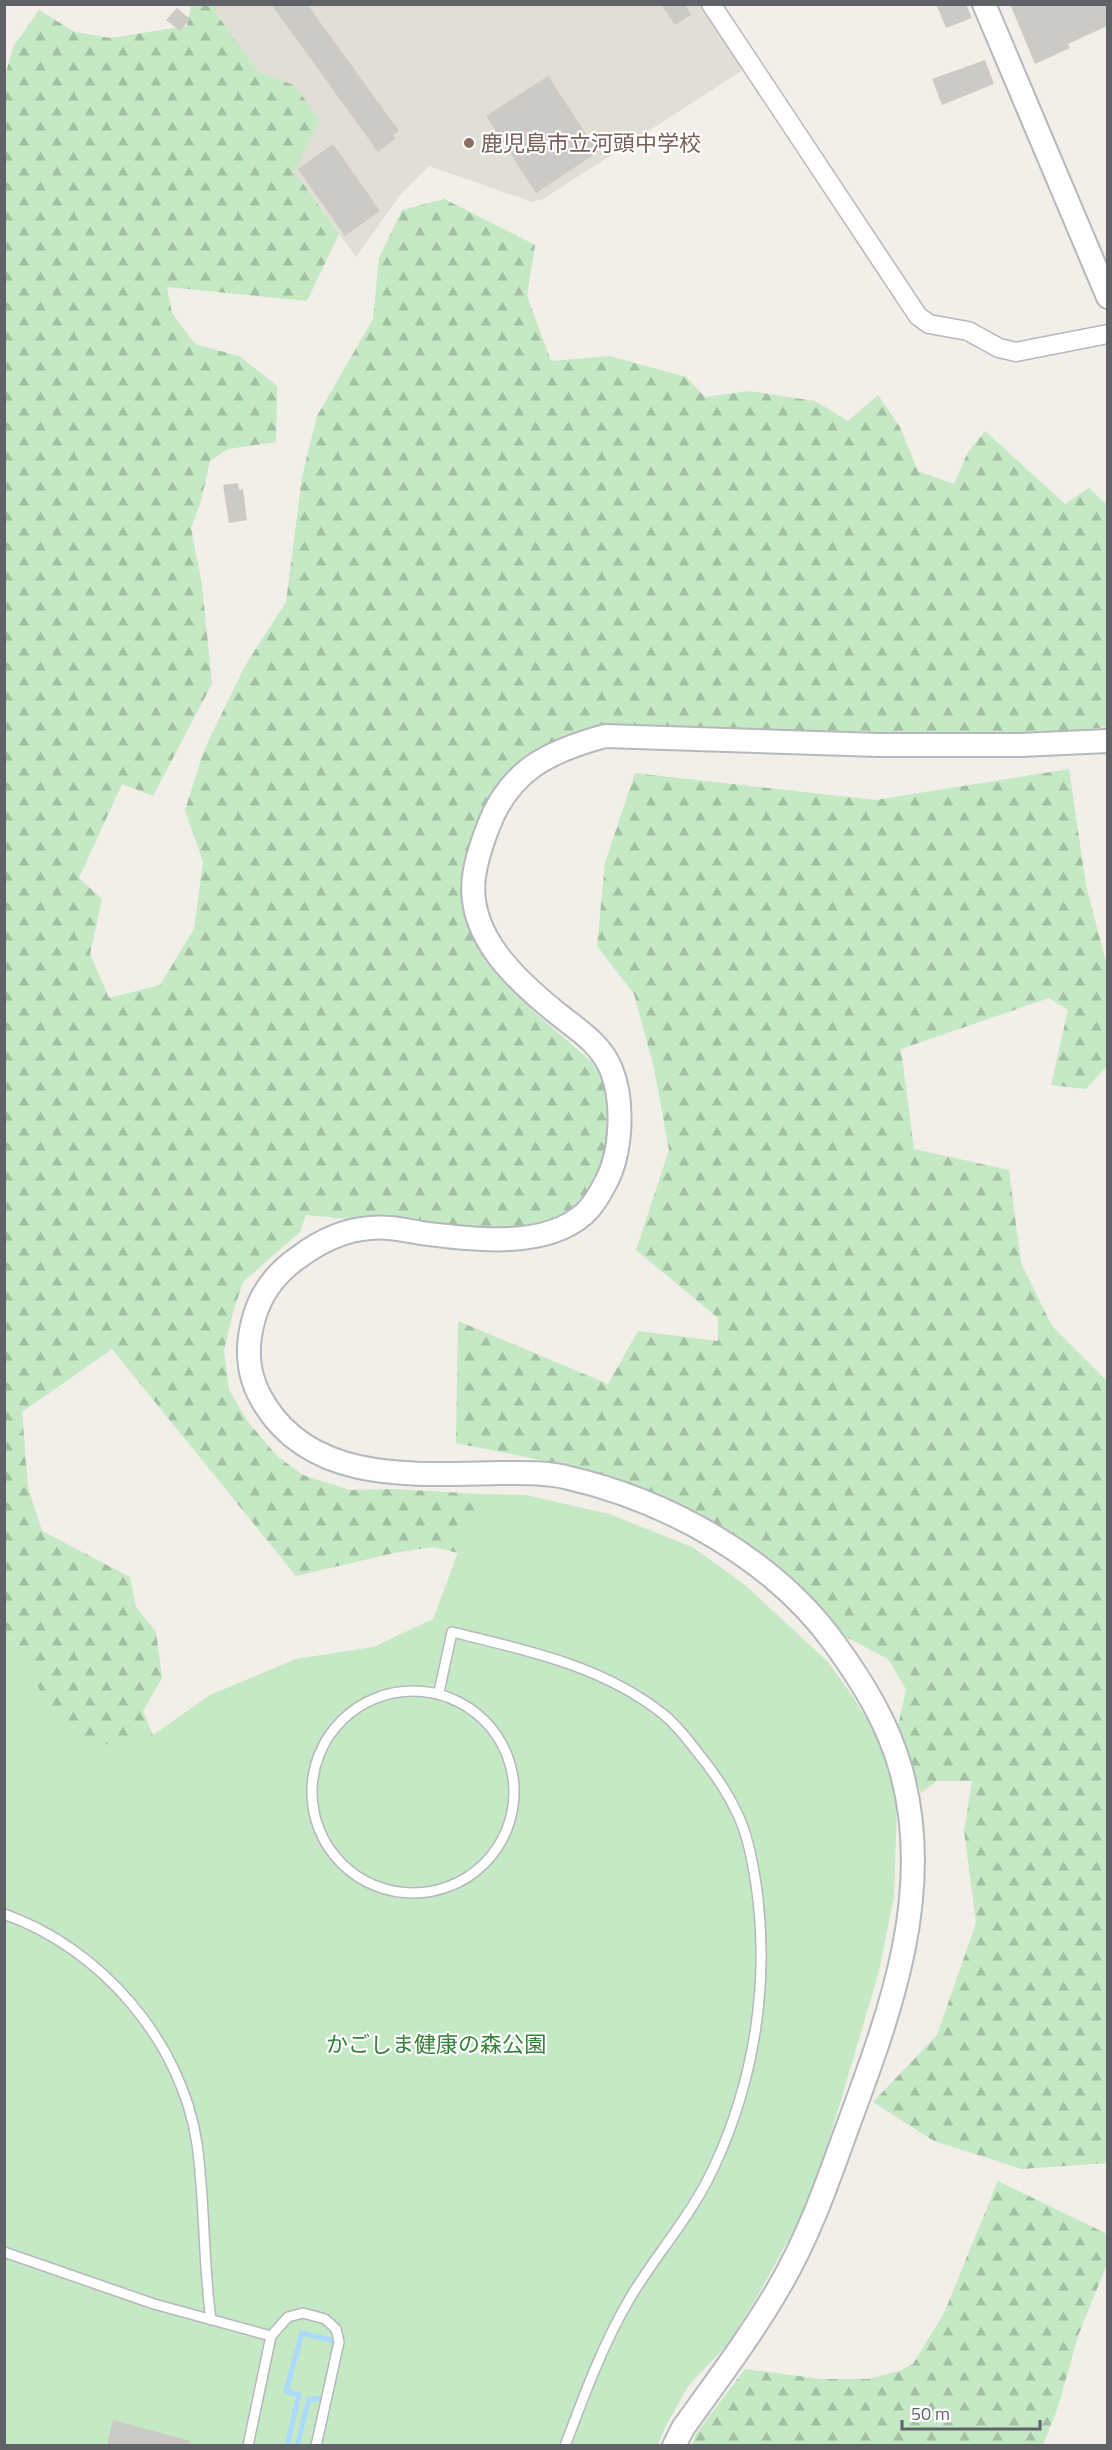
<svg xmlns="http://www.w3.org/2000/svg" width="1112" height="2450" font-family="'Titillium Web','Noto Sans JP',sans-serif">
  <style>
    .education { fill: #e1ded6 }
    .green { fill: #c5e8c5 }
    .forest { fill: url(#forest-firs) }
    .lines { fill: none; stroke-linecap: round; stroke-linejoin: round }
    .stream { stroke: #aadaff; stroke-width: 5 }
    .building { fill: #cccac5 }
    .service-casing { stroke: #b5b8bc; stroke-width: 12 }
    .minor-casing { stroke: #b5b8bc; stroke-width: 21 }
    .tertiary-casing { stroke: #b5b8bc; stroke-width: 26 }
    .service { stroke: #fff; stroke-width: 9 }
    .minor { stroke: #fff; stroke-width: 18 }
    .tertiary { stroke: #fff; stroke-width: 22 }
    .education-dot { fill: #8d6e63; stroke: #fff; stroke-width: 2 }
    .labels { text-anchor: middle; stroke-width: 4.5; stroke-linejoin: round; paint-order: stroke }
    .education-label { font-size: 22px; fill: #785e54; stroke: #fff; text-anchor: start }
    .park-label { font-size: 22px; fill: #348238; stroke: #fff }
  </style>
  <defs>
    <pattern id="forest-firs" width="22" height="20" patternUnits="userSpaceOnUse" patternTransform="scale(1.5)"><rect width="22" height="20" fill="#c5e8c5"/><path d="M5 1l3.5 6h-7zM16 11l3.5 6h-7z" fill="#a3c0a4"/></pattern>
  </defs>
  <rect width="100%" height="100%" fill="#f1efe8"/>
  <!-- education -->
  <path class="education" d="M 216,4 L 702,5 L 742,64 L 740,72 L 543,199 L 532,202 L 429,166 L 400,195 L 356,257 L 294,171 L 294,85 L 257,71 L 216,13 Z"/>
  <!-- green -->
  <path class="green" d="M 480,1494 L 526,1495 L 609,1514 L 692,1547 L 744,1584 L 828,1662 L 853,1697 L 884,1748 L 897,1802 L 894,1897 L 878,1975 L 819,2174 L 795,2228 L 753,2304 L 727,2345 L 689,2385 L 665,2427 L 658,2445 L 5,2445 L 4,1634 C 29,1647 36,1677 44,1701 L 153,1735 L 210,1695 L 296,1659 L 373,1647 L 433,1619 Z"/>
  <!-- forest -->
  <path class="forest" d="M 191,5 L 216,5 L 216,13 L 257,71 L 294,85 L 320,120 L 294,171 L 339,234 L 307,301 L 167,287 L 172,313 L 195,344 L 239,356 L 277,386 L 276,442 L 228,449 L 210,461 L 201,501 L 191,528 L 202,585 L 212,684 L 153,796 L 122,784 L 79,878 L 102,899 L 90,954 L 109,998 L 160,985 L 194,929 L 203,862 L 185,810 L 204,750 L 246,664 L 286,602 L 302,477 L 317,416 L 373,319 L 379,258 L 402,210 L 444,199 L 535,245 L 527,296 L 551,361 L 609,356 L 686,377 L 705,397 L 749,391 L 815,401 L 848,421 L 878,395 L 900,427 L 918,471 L 954,484 L 968,452 L 985,431 L 1065,504 L 1089,488 L 1107,505 L 1107,727 L 855,754 L 617,744 L 576,752 L 540,770 L 477,831 L 476,933 L 499,975 L 534,1012 L 592,1062 L 604,1079 L 629,1127 L 625,1168 L 603,1211 L 572,1231 L 511,1246 L 348,1219 L 306,1215 L 300,1232 L 243,1282 L 234,1309 L 224,1350 L 229,1390 L 248,1422 L 277,1456 L 303,1475 L 350,1490 L 394,1489 L 480,1494 L 458,1553 L 433,1547 L 394,1553 L 296,1576 L 112,1349 L 22,1412 L 28,1487 L 42,1531 L 130,1577 L 136,1607 L 156,1632 L 162,1678 L 143,1711 L 153,1735 C 141,1738 124,1746 112,1745 C 89,1743 54,1720 44,1700 C 32,1676 30,1648 5,1634 L 5,77 L 13,47 L 39,10 L 75,32 L 110,38 L 187,26 Z
    M 1069,769 L 1086,885 L 1107,966 L 1107,1066 L 1086,1089 L 1051,1085 L 1068,1010 L 1049,998 L 901,1049 L 914,1149 L 1009,1170 L 1021,1263 L 1052,1326 L 1107,1381 L 1107,2163 L 1022,2169 L 934,2141 L 873,2102 L 937,2035 L 976,1923 L 964,1831 L 972,1781 L 937,1781 L 921,1793 L 898,1726 L 906,1689 L 888,1659 L 842,1635 L 773,1563 L 717,1524 L 594,1471 L 456,1443 L 458,1321 L 608,1384 L 638,1331 L 718,1341 L 718,1318 L 636,1250 L 669,1150 L 654,1068 L 634,994 L 597,946 L 605,863 L 635,773 L 875,800 Z
    M 998,2181 L 1107,2234 L 1107,2264 L 1078,2336 L 1058,2407 L 1043,2445 L 692,2445 L 696,2434 L 745,2369 L 822,2379 L 868,2379 L 899,2371 L 913,2364 L 944,2313 Z"/>
  <g class="lines">
    <!-- stream -->
    <path class="stream" d="M 287,2446 L 299,2395 L 286,2391 L 302,2333 L 339,2342
      M 297,2446 L 309,2399 L 328,2399"/>
  </g>
  <!-- building -->
  <path class="building" d="M 271,4 L 307,4 L 399,131 L 393,135 L 395,139 L 378,152 Z
    M 661,4 L 685,4 L 691,15 L 675,25 Z
    M 936,4 L 966,4 L 972,18 L 946,28 Z
    M 1010,4 L 1107,4 L 1107,26 L 1068,44 L 1070,48 L 1035,64 Z
    M 177,8 L 190,19 L 180,31 L 166,20 Z
    M 985,60 L 994,84 L 942,105 L 932,79 Z
    M 548,76 L 598,152 L 536,193 L 486,116 Z
    M 333,144 L 380,211 L 345,236 L 298,169 Z
    M 238,483 L 239,490 L 243,489 L 247,520 L 229,523 L 223,485 Z
    M 113,2420 L 190,2441 L 189,2445 L 107,2445 Z"/>
  <g class="lines">
    <!-- service casing -->
    <g class="service-casing">
      <path id="service" d="M312 1792a101 101 0 1 1 202 0a101 101 0 1 1-202 0Z
        M 439,1692 L 452,1632 C 526,1650 603,1666 663,1714 C 676,1724 688,1740 698,1753 C 712,1770 725,1788 735,1809 C 747,1831 752,1859 756,1884 C 770,1980 755,2079 714,2167 C 692,2215 657,2253 630,2298 C 603,2344 584,2395 565,2446
        M 4,1914 C 101,1948 182,2042 197,2144 C 205,2202 203,2262 211,2320
        M 4,2252 L 154,2304 L 271,2336
        M 248,2446 L 271,2336 L 288,2317 L 303,2313 L 325,2319 L 336,2329 L 339,2342 L 316,2446"/>
    </g>
    <!-- minor casing -->
    <g class="minor-casing">
      <path id="minor" d="M 711,4 L 918,316 L 929,324 L 968,331 L 999,348 L 1016,352 L 1108,334"/>
    </g>
    <!-- tertiary casing -->
    <g class="tertiary-casing">
      <path id="tertiary" d="M 984,4 L 1108,297
        M 674,2446 L 683,2428 C 716,2382 750,2337 778,2289 C 807,2240 826,2187 845,2134 C 888,2018 936,1895 901,1770 C 888,1723 863,1683 835,1644 C 774,1559 667,1500 565,1477 C 544,1472 522,1473 501,1473 C 419,1474 315,1485 265,1405 C 247,1377 245,1349 254,1318 C 261,1293 277,1272 299,1257 C 319,1242 344,1230 370,1228 C 387,1226 404,1230 421,1233 C 470,1239 543,1250 584,1214 C 593,1206 601,1192 606,1182 C 622,1152 624,1100 611,1069 C 601,1044 578,1030 558,1014 C 517,981 466,935 474,877 C 476,860 482,843 488,827 C 510,769 550,751 605,736 L 879,745 L 1021,745 L 1108,741"/>
    </g>
    <!-- service -->
    <use href="#service" class="service"/>
    <!-- minor -->
    <use href="#minor" class="minor"/>
    <!-- tertiary -->
    <use href="#tertiary" class="tertiary"/>
  </g>
  <!-- markers -->
  <circle class="education-dot" cx="469" cy="143" r="6"/>
  <g class="labels">
    <!-- education labels -->
    <g class="education-label">
      <text x="481" y="151">鹿児島市立河頭中学校</text>
    </g>
    <!-- park labels -->
    <g class="park-label">
      <text x="436" y="2052">かごしま健康の森公園</text>
    </g>
  </g>
  <!-- border -->
  <rect width="1112" height="2450" fill="none" stroke="#5f6368" stroke-width="12"/>
  <!-- scale -->
  <path d="M902 2420v9h138v-9" fill="none" stroke="#5f6368" stroke-width="3"/>
  <text x="911" y="2420" font-size="18" fill="#5f6368" stroke="#ffffff" stroke-width="4.5" paint-order="stroke">50 m</text>
</svg>
